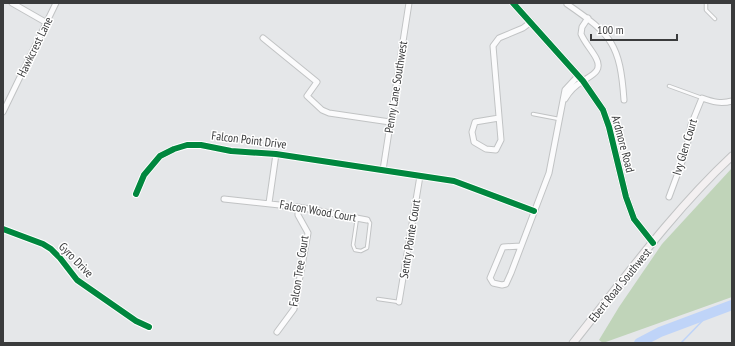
<svg xmlns="http://www.w3.org/2000/svg" width="735" height="346" font-family="'PT Sans Narrow',sans-serif">
  <style>
    .green { fill: #c0d4b9 }
    .lines { fill: none; stroke-linecap: round; stroke-linejoin: round }
    .stream { stroke: #bfd4f8; stroke-width: 1.5 }
    .river { stroke: #bfd4f8; stroke-width: 10 }
    .service-casing { stroke: #c1c3c4; stroke-width: 4.5 }
    .minor-casing { stroke: #c1c3c4; stroke-width: 7 }
    .tertiary-casing { stroke: #c1c3c4; stroke-width: 8 }
    .secondary-casing { stroke: #c1c3c4; stroke-width: 9 }
    .service { stroke: #fbfbfc; stroke-width: 2.5 }
    .minor { stroke: #fbfbfc; stroke-width: 5 }
    .tertiary { stroke: #fbfbfc; stroke-width: 6 }
    .secondary { stroke: #f3f0f1; stroke-width: 7 }
    .cycleway-casing { stroke: #fff; stroke-width: 8 }
    .cycleway { stroke: #00873e; stroke-width: 6 }
    .labels { text-anchor: middle; stroke-width: 3; stroke-linejoin: round; paint-order: stroke }
    .street-label { font-size: 12px; fill: #3a3b3c; stroke: #fff }
  </style>
  <rect width="100%" height="100%" fill="#e5e7e9"/>
  <!-- green -->
  <path class="green" d="M 732,168 L 732,297 L 603,343 L 599,340 L 619,307 L 662,244 Z"/>
  <g class="lines">
    <!-- stream -->
    <path class="stream" d="M 681,343 L 709,314"/>
    <!-- river -->
    <path class="river" d="M 639,343 L 660,332 L 732,305"/>
    <!-- service casing -->
    <g class="service-casing">
      <path id="service" d="M 706,3 L 706,10 L 715,19
        M 669,86 L 702,98
        M 533,114 L 559,119
        M 357,218 L 353,245 L 355,250 L 361,251 L 367,248 L 370,223 L 368,220
        M 378,299 L 399,302"/>
    </g>
    <!-- minor casing -->
    <g class="minor-casing">
      <path id="minor" d="M 12,3 L 47,23
        M 567,4 C 612,35 620,44 624,100
        M 263,38 L 317,82 L 307,96 L 322,110 L 329,113 L 390,122
        M 565,99 C 569,92 576,85 583,81 C 592,75 603,71 596,58 C 591,49 585,43 581,34 L 582,27 L 588,18
        M 3,112 L 56,3
        M 499,118 L 475,122 L 472,132 L 474,142 L 486,149 L 496,150 L 501,140 L 493,46 L 499,38 L 523,28 L 531,22
        M 383,170 L 409,3
        M 136,194 L 144,175 L 160,156 L 174,149 L 187,145 L 201,145 L 231,151 L 276,154 L 454,181 L 534,211
        M 669,197 L 686,151 L 691,125 L 702,98 C 713,102 721,104 732,101
        M 224,199 L 298,207 L 367,220
        M 269,203 L 276,154
        M 3,229 L 43,244 L 51,249 L 60,258 L 77,280 L 136,321 L 149,327
        M 521,246 L 503,247 L 490,278 L 493,283 L 502,285 L 506,284 L 511,273 L 549,173 L 565,90 L 578,76
        M 399,302 L 420,176
        M 277,332 L 294,309 L 308,233 L 298,215 L 298,207"/>
    </g>
    <!-- tertiary casing -->
    <g class="tertiary-casing">
      <path id="tertiary" d="M 513,3 L 583,81 L 603,110 L 609,127 L 626,197 L 634,219 L 653,243"/>
    </g>
    <!-- secondary casing -->
    <g class="secondary-casing">
      <path id="secondary" d="M 573,343 C 624,279 672,212 732,156"/>
    </g>
    <!-- service -->
    <use href="#service" class="service"/>
    <!-- minor -->
    <use href="#minor" class="minor"/>
    <!-- tertiary -->
    <use href="#tertiary" class="tertiary"/>
    <!-- secondary -->
    <use href="#secondary" class="secondary"/>
    <!-- cycleway casing -->
    <g class="cycleway-casing">
      <path id="cycleway" d="M 513,3 L 583,81 L 603,110 L 609,127 L 626,197 L 634,219 L 653,243
        M 136,194 L 144,175 L 160,156 L 174,149 L 187,145 L 201,145 L 231,151 L 276,154 L 454,181 L 534,211
        M 3,229 L 43,244 L 51,249 L 60,258 L 77,280 L 136,321 L 149,327"/>
    </g>
    <!-- cycleway -->
    <use href="#cycleway" class="cycleway"/>
  </g>
  <g class="labels">
    <!-- street labels -->
    <g class="street-label">
      <text transform="translate(35 47) rotate(-64)" y="4">Hawkcrest Lane</text>
      <text transform="translate(396 87) rotate(-81)" y="4">Penny Lane Southwest</text>
      <text transform="translate(249 140) rotate(7)" y="4">Falcon Point Drive</text>
      <text transform="translate(623 144) rotate(75)" y="4">Ardmore Road</text>
      <text transform="translate(685 147) rotate(-73)" y="4">Ivy Glen Court</text>
      <text transform="translate(318 211) rotate(10)" y="4">Falcon Wood Court</text>
      <text transform="translate(410 239) rotate(-81)" y="4">Sentry Pointe Court</text>
      <text transform="translate(76 260) rotate(46)" y="4">Gyro Drive</text>
      <text transform="translate(299 271) rotate(-81)" y="4">Falcon Tree Court</text>
      <text transform="translate(620 285) rotate(-51)" y="4">Ebert Road Southwest</text>
    </g>
  </g>
  <!-- border -->
  <rect width="735" height="346" fill="none" stroke="#3a3b3c" stroke-width="8"/>
  <!-- scale -->
  <path d="M591 34v6h86v-6" fill="none" stroke="#3a3b3c" stroke-width="2"/>
  <text x="597" y="34" font-size="12" fill="#3a3b3c" stroke="#ffffff" stroke-width="3" paint-order="stroke">100 m</text>
</svg>
